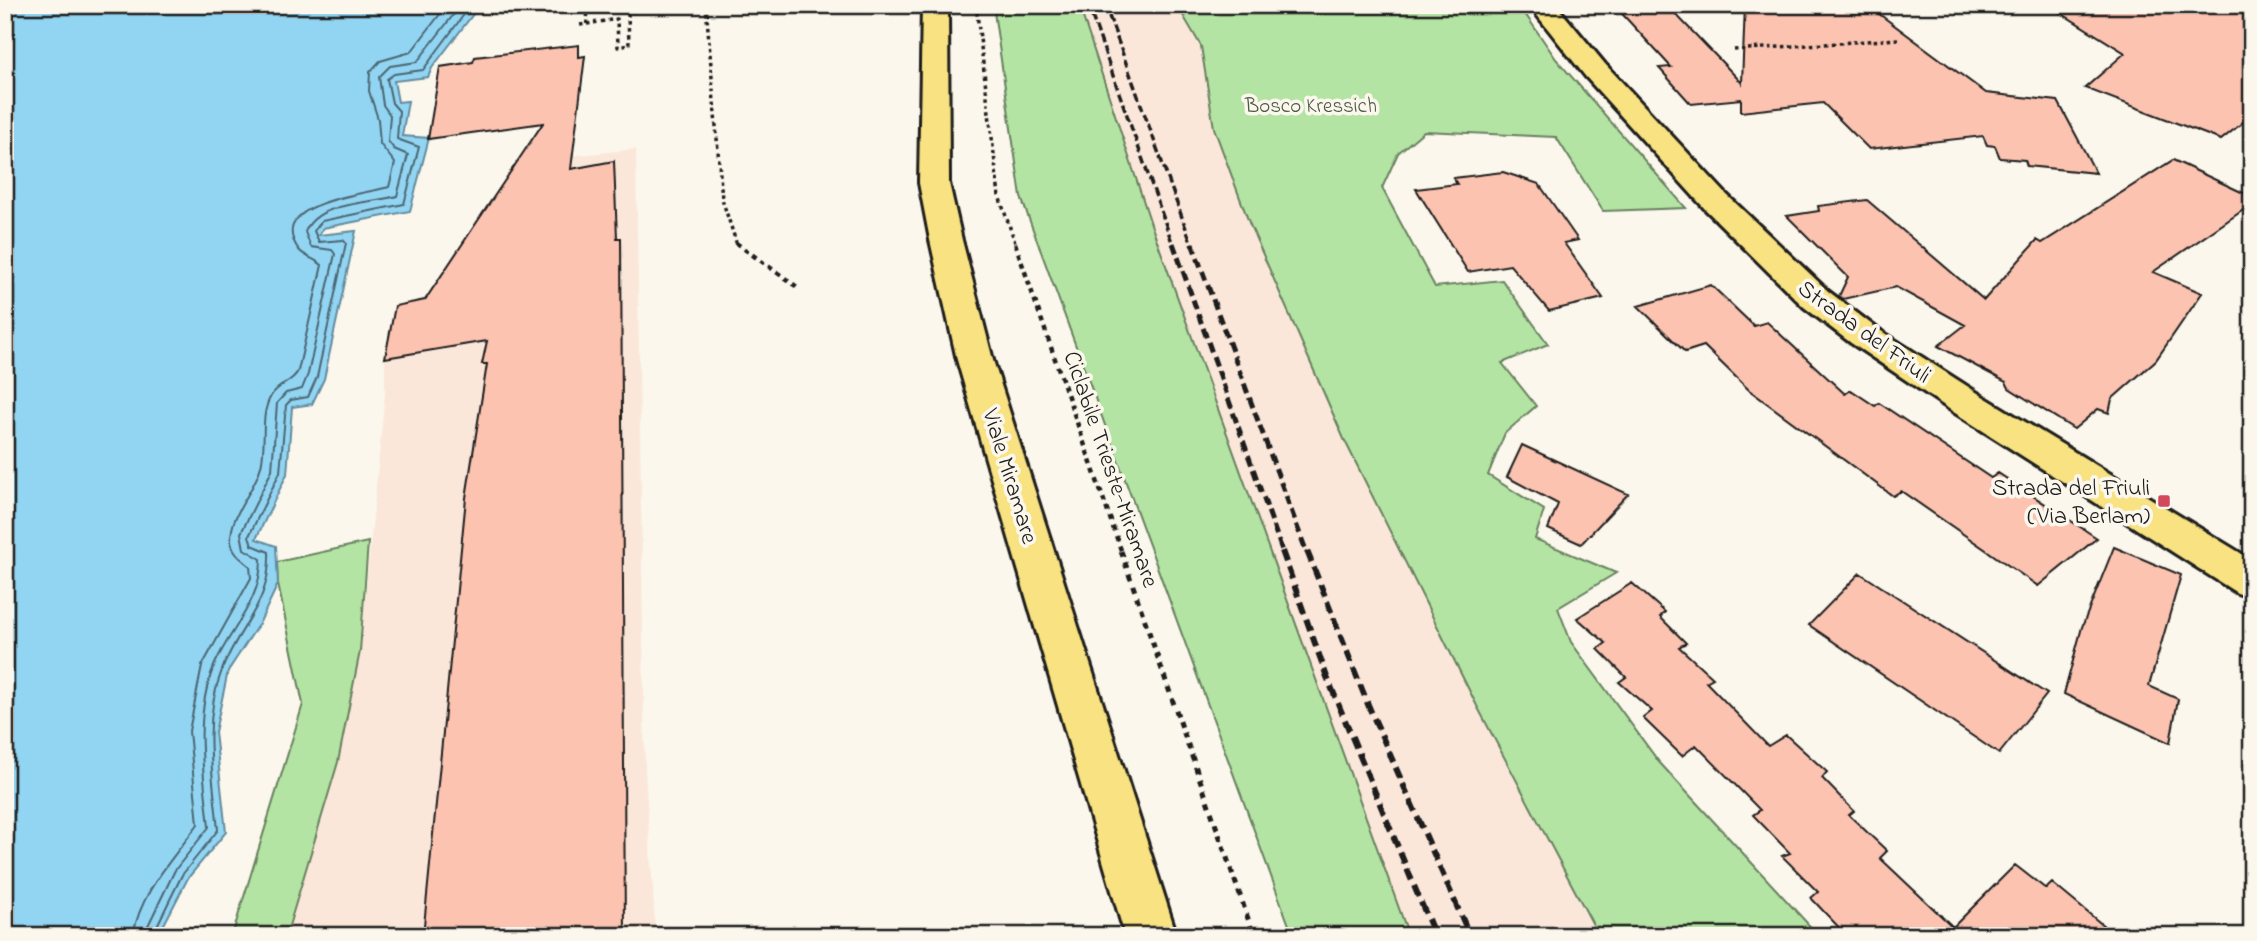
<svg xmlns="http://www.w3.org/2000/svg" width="2257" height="941" font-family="'Indie Flower',sans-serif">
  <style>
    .built { fill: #fbe7da }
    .green { fill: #b4e4a3; stroke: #688060; stroke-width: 2 }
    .water { fill: #92d5f3; stroke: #638b9d; stroke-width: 2 }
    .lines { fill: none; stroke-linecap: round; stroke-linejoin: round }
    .shore { stroke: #4b6672; stroke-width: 2 }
    .building { fill: #fcc3b1; stroke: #1c1c1c; stroke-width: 2 }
    .major-casing { stroke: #1c1c1c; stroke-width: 6 }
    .path-far2 { stroke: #1c1c1c; stroke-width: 3.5; stroke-dasharray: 3.5 3.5; stroke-linecap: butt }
    .path-far1 { stroke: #1c1c1c; stroke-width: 4.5; stroke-dasharray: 5 5; stroke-linecap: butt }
    .path { stroke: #1c1c1c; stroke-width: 5; stroke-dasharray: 6 6; stroke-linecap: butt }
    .major { fill: #f8e281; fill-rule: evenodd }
    .rail-far2 { stroke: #1c1c1c; stroke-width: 3.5; stroke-dasharray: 8 3.5; stroke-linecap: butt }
    .rail-far1 { stroke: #1c1c1c; stroke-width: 5; stroke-dasharray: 10 5; stroke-linecap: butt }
    .rail { stroke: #1c1c1c; stroke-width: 6; stroke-dasharray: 12 6; stroke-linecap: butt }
    .poi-dot { fill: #d1495b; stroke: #fbf7ec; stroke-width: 2.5 }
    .labels { text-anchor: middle; stroke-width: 7; stroke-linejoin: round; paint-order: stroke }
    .far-park-label { font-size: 21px; fill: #4a5844; stroke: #fbf7ec }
    .street-label { font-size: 24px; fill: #1c1c1c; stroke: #fbf7ec }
    .poi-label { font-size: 24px; fill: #1c1c1c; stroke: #fbf7ec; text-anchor: end }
  </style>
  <rect width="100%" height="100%" fill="#fbf7ec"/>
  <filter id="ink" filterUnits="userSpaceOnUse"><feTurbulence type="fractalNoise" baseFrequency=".0143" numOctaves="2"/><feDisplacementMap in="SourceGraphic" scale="14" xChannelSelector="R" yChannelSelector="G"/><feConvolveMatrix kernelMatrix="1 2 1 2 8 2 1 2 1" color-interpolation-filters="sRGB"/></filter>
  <g filter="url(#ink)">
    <!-- built -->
    <path class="built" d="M 1079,5 L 1177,5 L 1201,46 L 1214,128 L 1250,225 L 1344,439 L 1477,706 L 1599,936 L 1409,936 L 1152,227 Z
      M 636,149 L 645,771 L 656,936 L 286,936 L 338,762 L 360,651 L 385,393 L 385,358 L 447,347 L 551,158 Z"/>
    <!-- green -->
    <path class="green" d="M 993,5 L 1079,5 L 1152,227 L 1409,936 L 1293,936 L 1021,197 Z
      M 1177,5 L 1519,5 L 1556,59 L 1686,208 L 1603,211 L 1556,137 L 1424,131 L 1398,153 L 1382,188 L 1435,287 L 1502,280 L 1548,344 L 1502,363 L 1536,406 L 1505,433 L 1488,475 L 1544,510 L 1535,539 L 1616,573 L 1558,608 L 1571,642 L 1659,762 L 1819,936 L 1599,936 L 1477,706 L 1344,439 L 1250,225 L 1214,128 L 1201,46 Z
      M 368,542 L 360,651 L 338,762 L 286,936 L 232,936 L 303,704 L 278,584 L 277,562 Z"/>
    <!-- water -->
    <path class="water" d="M 5,5 L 480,5 L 432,68 L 428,77 L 394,81 L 398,102 L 408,101 L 402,136 L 429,138 L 410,211 L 323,228 L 319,235 L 356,231 L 324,379 L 312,404 L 292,407 L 287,474 L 256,539 L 276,546 L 278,584 L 260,622 L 228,671 L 215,732 L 226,832 L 188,878 L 158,936 L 5,936 Z"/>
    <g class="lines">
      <!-- shore -->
      <path class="shore" d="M 133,936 C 140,892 173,859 198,824 L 189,731 L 202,666 L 251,578 L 250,566 C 241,559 232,553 231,541 C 230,513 255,491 261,466 C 267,443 259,416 271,396 C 278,384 292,383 298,371 L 322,265 C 315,259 305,257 299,250 C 264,203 365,194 389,187 L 395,163 L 380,144 L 378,119 L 369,91 L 370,72 L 380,61 L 411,52 L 447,5
        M 143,936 L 175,870 L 209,827 C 204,774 193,717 214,666 C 230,628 261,603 261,559 L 244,549 L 241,533 L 272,470 L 277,403 L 286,393 L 302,389 L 308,374 L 335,254 L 332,250 L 311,247 L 305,232 C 317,201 370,204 397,196 L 408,155 L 394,149 L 388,141 L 390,115 L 383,105 L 379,77 L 390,66 L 417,62 L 461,5
        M 152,936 L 182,875 L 218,830 C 213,777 202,721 222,670 C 239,624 271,605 269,552 L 252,545 L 249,536 L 280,472 L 286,405 L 291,400 L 308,397 L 317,377 L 346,243 L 343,240 L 319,242 L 314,231 L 322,221 L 404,204 L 419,147 L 397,139 L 399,111 L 392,103 L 387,79 L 394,74 L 423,70 L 471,5"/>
    </g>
    <!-- building -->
    <path class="building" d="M 1614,5 L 1667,5 L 1742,83 L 1745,5 L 1867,5 L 1986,93 L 2058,101 L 2096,173 L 2027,166 L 2025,160 L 2000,158 L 1995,146 L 1987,145 L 1983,136 L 1869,149 L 1823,103 L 1741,112 L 1741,99 L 1691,104 L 1659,68 L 1671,67 Z
      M 2048,5 L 2252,5 L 2252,115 L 2221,140 L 2085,88 L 2125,53 Z
      M 579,45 L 579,57 L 585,56 L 571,169 L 614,161 L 617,238 L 621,238 L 625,936 L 423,936 L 466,498 L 487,364 L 482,364 L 487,341 L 385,358 L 395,306 L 425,300 L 543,123 L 428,139 L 440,67 L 473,62 L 475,57 Z
      M 2173,160 L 2252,197 L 2252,204 L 2153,272 L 2202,293 L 2156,360 L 2112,399 L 2109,413 L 2098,409 L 2074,429 L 2009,388 L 2006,382 L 1938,346 L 1965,325 L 1896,287 L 1843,299 L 1839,296 L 1848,277 L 1787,216 L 1819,211 L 1818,206 L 1867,200 L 1984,300 L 2037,240 L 2042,243 Z
      M 1503,172 L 1539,184 L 1578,240 L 1564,243 L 1603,298 L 1549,311 L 1510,265 L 1468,272 L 1416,189 L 1457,184 L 1453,178 Z
      M 1711,285 L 1754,326 L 1767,322 L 1845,394 L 1851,390 L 1875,406 L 1879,403 L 1991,478 L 1998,473 L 2097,538 L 2038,586 L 1901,491 L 1893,496 L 1749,390 L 1704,346 L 1685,352 L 1638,306 Z
      M 1522,445 L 1628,494 L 1581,544 L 1548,529 L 1558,504 L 1507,477 Z
      M 2114,547 L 2181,575 L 2149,686 L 2178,699 L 2170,743 L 2064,694 L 2082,627 Z
      M 1860,573 L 2047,694 L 1999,754 L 1809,625 Z
      M 1632,583 L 1665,612 L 1660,617 L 1686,643 L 1679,647 L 1713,678 L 1706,682 L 1768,746 L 1786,735 L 1827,772 L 1822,778 L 1854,811 L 1849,815 L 1887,851 L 1880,858 L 1953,927 L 2015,865 L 2046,889 L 2052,883 L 2116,936 L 1847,936 L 1811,898 L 1818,892 L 1782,856 L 1790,853 L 1753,815 L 1760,810 L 1696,745 L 1682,756 L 1643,718 L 1652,711 L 1619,682 L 1626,677 L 1598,649 L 1606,643 L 1577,618 Z"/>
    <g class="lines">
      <!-- major casing -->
      <g class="major-casing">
        <path id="major" d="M 922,5 L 948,5 L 949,183 L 962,240 L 993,360 L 1177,936 L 1125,936 L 957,360 L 930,240 L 919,183 Z
          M 1529,5 L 1556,5 L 1605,64 L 1727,195 L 1828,291 L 1875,327 L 1981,395 L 2252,560 L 2252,598 L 2237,593 L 1955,413 L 1851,343 L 1804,307 L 1705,209 L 1585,76 Z"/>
      </g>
      <!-- path-far2 -->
      <path class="path-far2" d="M 706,5 L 722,199 L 737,245
        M 976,5 L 999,196 L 1016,245
        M 587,24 L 617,19 L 618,47 L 629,45 L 628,14 L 648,5
        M 580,25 L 587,24 L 588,5
        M 1734,50 L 1898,39"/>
      <!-- path-far1 -->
      <path class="path-far1" d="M 736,243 L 800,289
        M 1015,243 L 1122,553"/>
      <!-- path -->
      <path class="path" d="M 1121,551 L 1254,936"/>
      <!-- major -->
      <use href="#major" class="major"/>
      <!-- rail-far2 -->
      <path class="rail-far2" d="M 1088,5 L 1173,245
        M 1105,5 L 1192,245"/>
      <!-- rail-far1 -->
      <path class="rail-far1" d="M 1173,243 L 1283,553
        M 1192,243 L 1307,553"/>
      <!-- rail -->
      <path class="rail" d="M 1282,551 L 1327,677 L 1435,936
        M 1307,551 L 1369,707 L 1470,936"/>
    </g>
  </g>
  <!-- markers -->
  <rect class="poi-dot" x="2157" y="494" width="14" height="14" rx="3.5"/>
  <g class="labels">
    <!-- far-park labels -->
    <g class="far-park-label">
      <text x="1311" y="112">Bosco Kressich</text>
    </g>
    <!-- street labels -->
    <g class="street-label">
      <text transform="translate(1865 331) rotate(36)" y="8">Strada del Friuli</text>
      <text transform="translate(1112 469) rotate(71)" y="8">Ciclabile Trieste-Miramare</text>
      <text transform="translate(1011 476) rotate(73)" y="8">Viale Miramare</text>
    </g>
    <!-- poi labels -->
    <g class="poi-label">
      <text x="2150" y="495">Strada del Friuli<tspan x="2150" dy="28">(Via Berlam)</tspan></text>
    </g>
  </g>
  <!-- margin -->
  <rect width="2257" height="941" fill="none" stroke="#fbf7ec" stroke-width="28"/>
  <rect x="14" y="14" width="2229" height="913" fill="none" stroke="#1c1c1c" stroke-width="2.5" filter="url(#ink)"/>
</svg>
